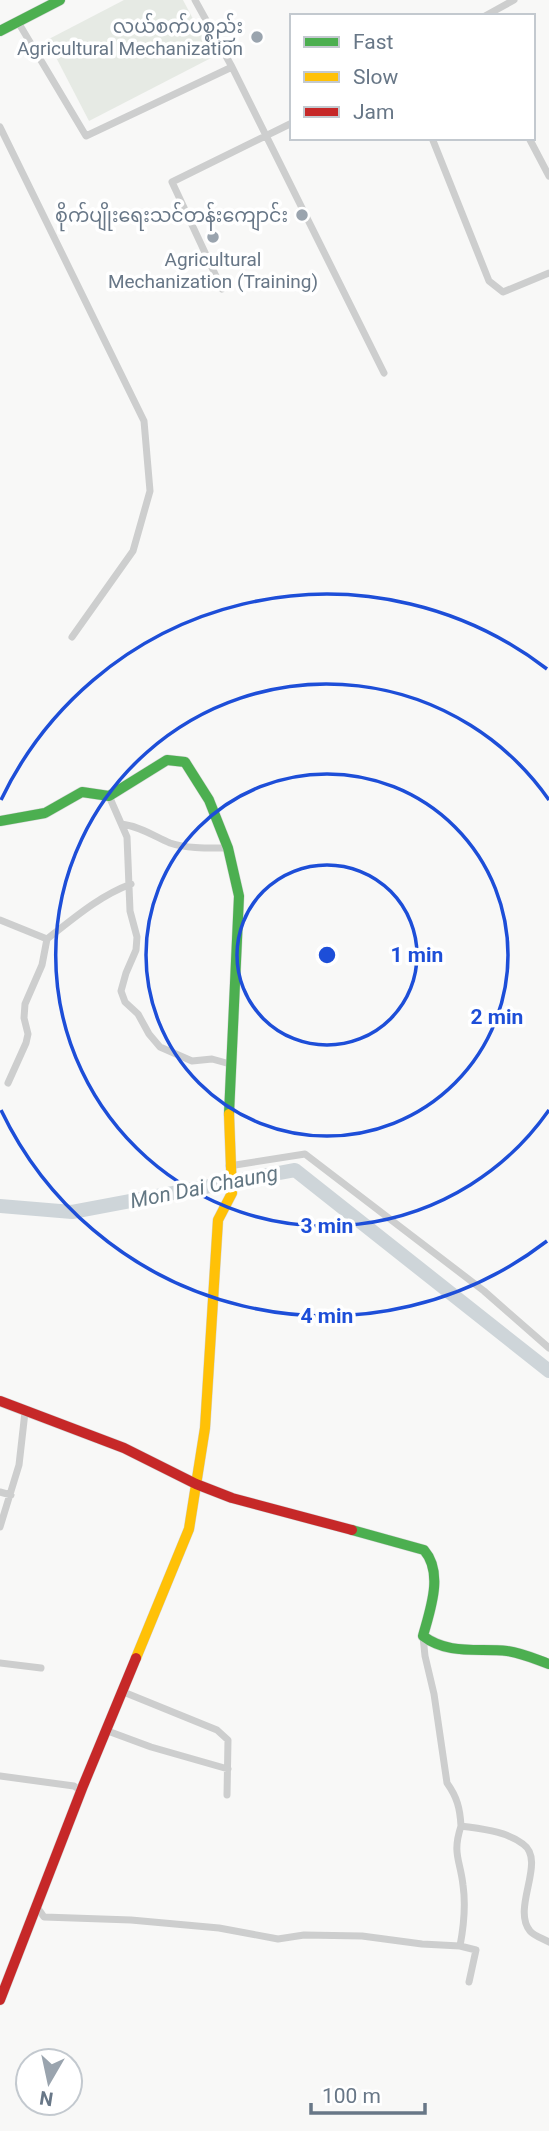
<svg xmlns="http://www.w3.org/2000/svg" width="549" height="2131" font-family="Roboto,'Noto Sans Myanmar',sans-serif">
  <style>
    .green { fill: #e6eae4 }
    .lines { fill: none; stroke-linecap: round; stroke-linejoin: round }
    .river { stroke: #ced5d9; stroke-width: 14 }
    .fast-casing { stroke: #d5d6d7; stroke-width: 11 }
    .slow-casing { stroke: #d5d6d7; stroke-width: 11 }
    .jam-casing { stroke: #d5d6d7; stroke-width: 11 }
    .street { stroke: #cdcece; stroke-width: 7 }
    .fast { stroke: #4caf50; stroke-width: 10 }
    .slow { stroke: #ffc107; stroke-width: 10 }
    .jam { stroke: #c62828; stroke-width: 10 }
    .ring { fill: none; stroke: #1d4ed8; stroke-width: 3.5 }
    .poi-dot { fill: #9aa4ae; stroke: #fff; stroke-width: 2.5 }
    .labels { text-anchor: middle; stroke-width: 7; stroke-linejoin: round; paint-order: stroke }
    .poi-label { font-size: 19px; fill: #687787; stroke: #fff; text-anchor: end }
    .water-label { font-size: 21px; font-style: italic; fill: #637783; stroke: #fff }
    .centre { fill: #1d4ed8; stroke: #fff; stroke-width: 3.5 }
    .ring-label { font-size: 21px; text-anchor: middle; font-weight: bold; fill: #1d4ed8; stroke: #fff; stroke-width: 7; stroke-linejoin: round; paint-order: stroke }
  </style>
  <rect width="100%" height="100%" fill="#f8f8f7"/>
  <!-- green -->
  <path class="green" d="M 124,0 L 183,0 L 213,57 L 89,121 L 47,40 Z"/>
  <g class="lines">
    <!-- river -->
    <path class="river" d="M 0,1206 L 72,1212 L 295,1170 L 549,1371"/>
    <!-- fast casing -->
    <g class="fast-casing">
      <path id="fast" d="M 0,31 L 60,0
        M 0,821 L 45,813 L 82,792 L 109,796 L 167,760 L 185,762 L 209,800 L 228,848 L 239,896 L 229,1114
        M 352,1530 L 424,1550 C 444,1573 430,1610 423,1636 C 448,1655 478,1648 507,1651 C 522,1653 535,1659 549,1664"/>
    </g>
    <!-- slow casing -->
    <g class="slow-casing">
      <path id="slow" d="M 136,1658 L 189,1529 L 205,1428 L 218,1220 L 232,1193 L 229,1114"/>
    </g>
    <!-- jam casing -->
    <g class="jam-casing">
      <path id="jam" d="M 0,1401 L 124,1448 L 196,1484 L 232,1498 L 352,1530
        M 0,2000 L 83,1786 L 136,1658"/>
    </g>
    <!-- street -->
    <path class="street" d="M 195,0 L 232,67 L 384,373
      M 485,16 L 514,0
      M 18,22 L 86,136 L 232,67
      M 0,127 L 144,421 L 150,491 L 133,551 L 72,637
      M 432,138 L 489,281 L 503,292 L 549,273
      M 529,138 L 549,176
      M 222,289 L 172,182 L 292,123
      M 109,796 L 127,837 L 130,911 L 137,937 L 136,950 L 126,973 L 121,991 L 125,1002 L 138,1014 L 149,1034 L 160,1047 L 192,1061 L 212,1059 L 230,1064
      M 122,824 C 141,827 154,836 170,843 C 188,849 210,848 228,848
      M 0,920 L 47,939 C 74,918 99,896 131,884
      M 8,1083 L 26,1043 L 28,1034 L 24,1018 L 25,1004 L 42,965 L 47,939
      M 229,1166 L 305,1154 L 484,1291 L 549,1348
      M 0,1492 L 11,1495
      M 0,1527 L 19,1465 L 25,1412
      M 423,1636 L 425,1656 L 434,1694 L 447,1783 C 457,1797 460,1808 461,1826 C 481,1829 506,1831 523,1844 C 547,1861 511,1908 530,1931 C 534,1936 544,1939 549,1942
      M 0,1663 L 41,1668
      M 121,1691 L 217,1730 L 228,1740 L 227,1795
      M 105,1730 L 151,1747 L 228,1769
      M 0,1776 L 74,1786 L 81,1791
      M 461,1826 C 452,1854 460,1859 463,1885 C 466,1906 464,1925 460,1946 L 476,1950 L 469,1982
      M 37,1907 L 44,1917 L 131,1920 L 219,1928 L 278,1939 L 304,1935 L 362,1936 L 422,1944 L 460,1946"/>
    <!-- fast -->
    <use href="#fast" class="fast"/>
    <!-- slow -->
    <use href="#slow" class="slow"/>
    <!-- jam -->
    <use href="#jam" class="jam"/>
  </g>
  <!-- distance rings -->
  <g class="ring">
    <circle cx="327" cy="955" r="90"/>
    <circle cx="327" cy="955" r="181"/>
    <path d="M549 1110A271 271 0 1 1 549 800"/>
    <path d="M547 1241A361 361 0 0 1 1 1110M1 800A361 361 0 0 1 547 669"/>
  </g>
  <!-- markers -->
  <g class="poi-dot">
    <circle cx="257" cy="37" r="7"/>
    <circle cx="302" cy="215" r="7"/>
    <circle cx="213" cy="237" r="7"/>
  </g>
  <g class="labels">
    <!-- poi labels -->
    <g class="poi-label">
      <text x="243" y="33">လယ်စက်ပစ္စည်း<tspan x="243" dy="22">Agricultural Mechanization</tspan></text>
      <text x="288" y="222">စိုက်ပျိုးရေးသင်တန်းကျောင်း</text>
      <text x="213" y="266" text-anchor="middle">Agricultural<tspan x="213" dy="22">Mechanization (Training)</tspan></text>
    </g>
    <!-- water labels -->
    <g class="water-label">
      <text transform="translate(204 1187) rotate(-11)" y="7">Mon Dai Chaung</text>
    </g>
  </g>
  <circle cx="327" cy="955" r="10" class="centre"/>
  <g class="ring-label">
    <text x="417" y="962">1 min</text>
    <text x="497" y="1024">2 min</text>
    <text x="327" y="1233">3 min</text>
    <text x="327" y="1323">4 min</text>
  </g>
  <!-- legend -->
  <rect x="290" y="14" width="245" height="126" fill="#ffffff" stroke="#c3c9cf" stroke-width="2"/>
  <rect x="304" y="37" width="35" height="10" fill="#4caf50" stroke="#c3c9cf" stroke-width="2"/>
  <text x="353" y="49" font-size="21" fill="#687787">Fast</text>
  <rect x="304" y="72" width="35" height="10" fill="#ffc107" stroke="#c3c9cf" stroke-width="2"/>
  <text x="353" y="84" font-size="21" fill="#687787">Slow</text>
  <rect x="304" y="107" width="35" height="10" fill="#c62828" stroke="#c3c9cf" stroke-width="2"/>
  <text x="353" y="119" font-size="21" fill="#687787">Jam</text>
  <!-- north arrow -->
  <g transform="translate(49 2082) rotate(189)"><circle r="33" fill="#ffffff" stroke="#c3c9cf" stroke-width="2"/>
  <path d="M0-5L12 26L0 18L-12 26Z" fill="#9aa4ae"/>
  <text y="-10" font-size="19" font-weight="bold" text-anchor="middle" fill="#687787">N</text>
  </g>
  <!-- scale -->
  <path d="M311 2103v10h114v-10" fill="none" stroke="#687787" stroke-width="3.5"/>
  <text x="322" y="2103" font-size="21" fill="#687787" stroke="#ffffff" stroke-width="5" paint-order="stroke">100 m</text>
</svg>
